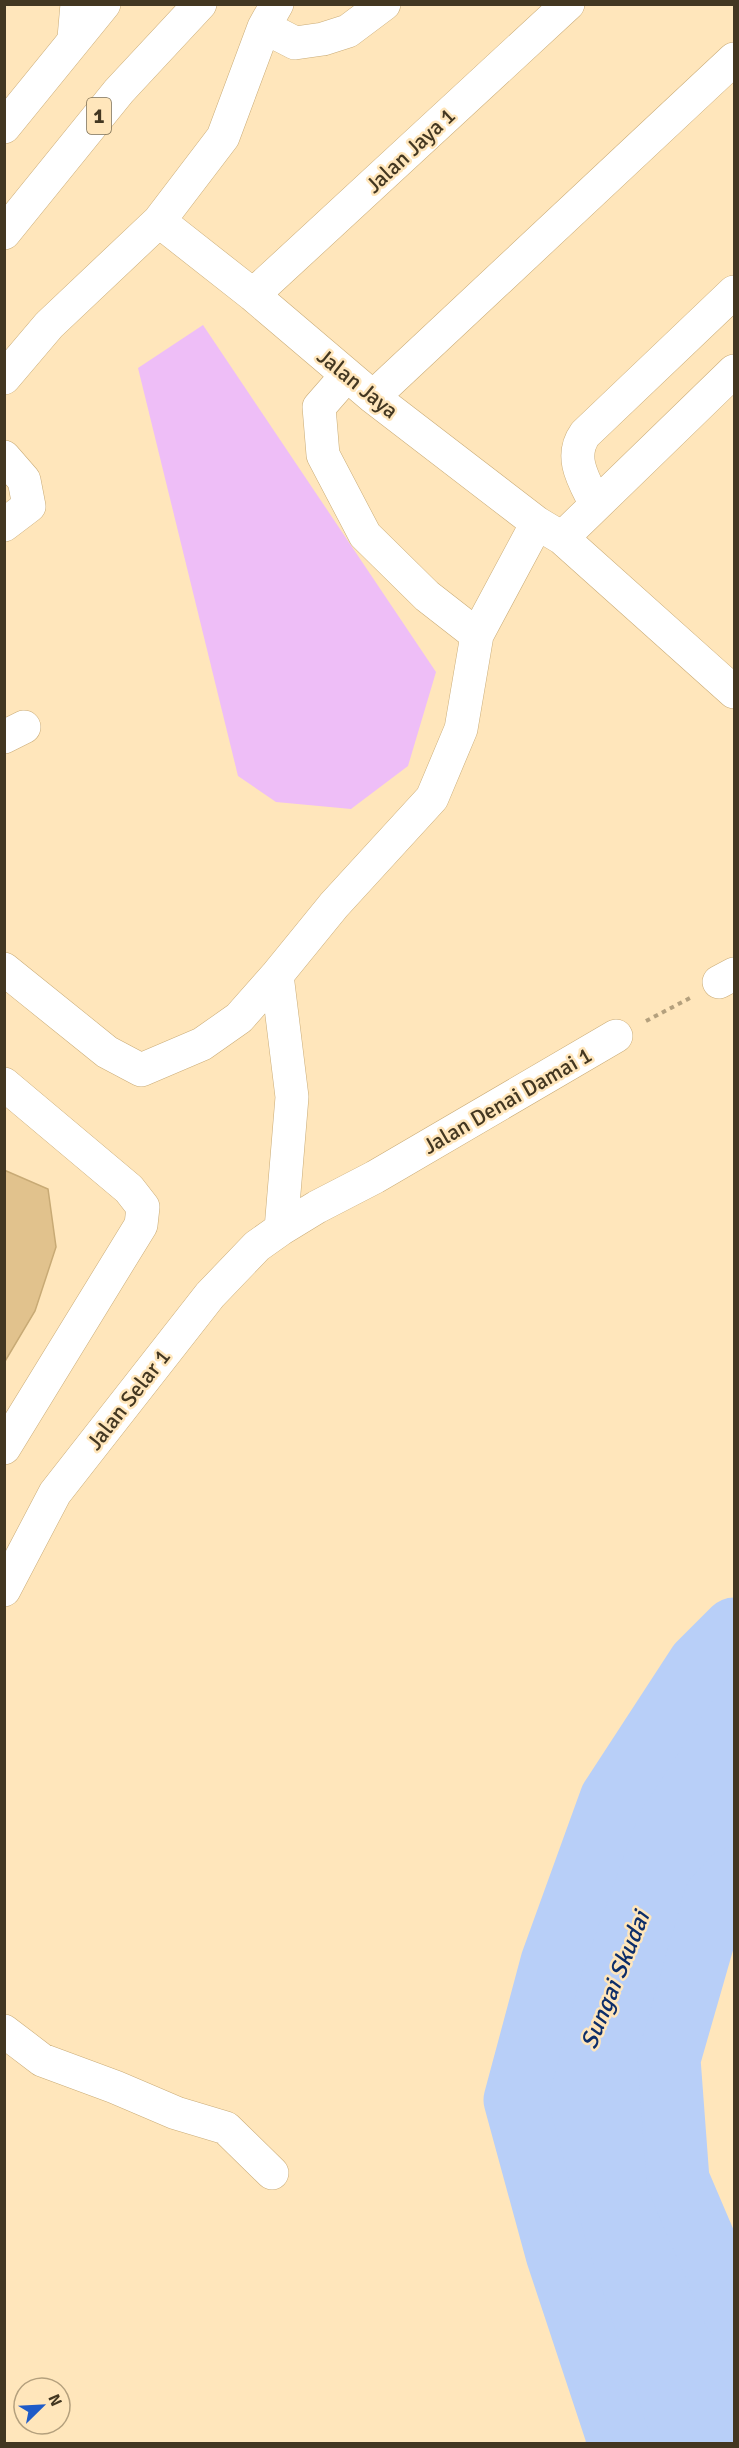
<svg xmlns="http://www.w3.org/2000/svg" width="739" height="2448" font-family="Signika,sans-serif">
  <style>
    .green { fill: #eebef7 }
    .water { fill: #b8cff8 }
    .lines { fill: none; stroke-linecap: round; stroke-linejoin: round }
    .river { stroke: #b8cff8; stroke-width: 63 }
    .building { fill: #e1c28d; stroke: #c8aa75; stroke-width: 1.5 }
    .minor-casing { stroke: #caac77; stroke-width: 34 }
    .highway-casing { stroke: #caac77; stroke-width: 34 }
    .path { stroke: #b4a07d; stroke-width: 4; stroke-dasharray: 4.5 4.5; stroke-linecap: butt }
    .minor { stroke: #fff; stroke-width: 33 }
    .highway { stroke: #fff; stroke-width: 33 }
    .labels { text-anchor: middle; stroke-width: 5; stroke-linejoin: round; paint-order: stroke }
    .shield { fill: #ffe6bb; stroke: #7b6c4f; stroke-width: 1.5 }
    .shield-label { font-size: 21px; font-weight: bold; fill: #433721 }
    .street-label { font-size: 22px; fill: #433721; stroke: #ffe6bb }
    .water-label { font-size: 24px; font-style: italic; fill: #0d2e69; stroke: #ffe6bb }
  </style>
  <rect width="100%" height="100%" fill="#ffe6bb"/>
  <!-- green -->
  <path class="green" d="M 203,325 L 436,672 L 408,766 L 351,809 L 276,802 L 238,776 L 138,368 Z"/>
  <!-- water -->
  <path class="water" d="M 734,1629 L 734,1878 L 714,1899 L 669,2059 L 678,2180 L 734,2311 L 734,2443 L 617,2443 L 618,2438 L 557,2254 L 515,2100 L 552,1962 L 611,1799 L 699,1664 Z"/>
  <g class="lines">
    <!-- river -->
    <path class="river" d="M 734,1878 L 715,1899 L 669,2059 L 678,2180 L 734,2311
      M 617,2444 L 618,2438 L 557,2254 L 515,2100 L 552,1962 L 611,1799 L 699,1664 L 734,1629"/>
  </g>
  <!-- building -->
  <path class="building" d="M 4,1170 L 48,1189 L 56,1247 L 35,1311 L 4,1363 Z"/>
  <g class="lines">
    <!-- minor casing -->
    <g class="minor-casing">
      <path id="minor" d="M 264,27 L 295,43 L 323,39 L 348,31 L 384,4
        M 74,38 L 77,4
        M 159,221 L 253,295 L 373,397 L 537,523 L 562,538 L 734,692
        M 253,295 L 568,4
        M 347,375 L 319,407 L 323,455 L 365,535 L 427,596 L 477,635
        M 4,378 L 49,325 L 159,221 L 223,137 L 264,27 L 277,4
        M 373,397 L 734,59
        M 4,457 L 24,480 L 29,506 L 4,525
        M 596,505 C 585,482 568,458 585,434 L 734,292
        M 562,538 L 734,371
        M 4,737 L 24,727
        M 4,969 L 107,1052 L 141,1070 L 202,1044 L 239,1018 L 277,975
        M 719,982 L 734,974
        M 4,1084 L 129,1189 L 143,1207 L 141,1225 L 4,1448
        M 281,1229 L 292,1097 L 277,975 L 334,905 L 432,798 L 461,729 L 477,635 L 537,523
        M 4,1590 L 55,1493 L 210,1295 L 257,1246 L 281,1229 L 317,1207 L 375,1177 L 616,1036
        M 4,2031 L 42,2060 L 115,2087 L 176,2113 L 226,2128 L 272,2173"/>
    </g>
    <!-- highway casing -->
    <g class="highway-casing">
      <path id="highway" d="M 4,127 L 104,4
        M 4,233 L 119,91 L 200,4"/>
    </g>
    <!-- path -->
    <path class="path" d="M 646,1021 L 690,998"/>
    <!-- minor -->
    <use href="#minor" class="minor"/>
    <!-- highway -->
    <use href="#highway" class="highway"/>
  </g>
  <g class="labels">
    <!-- shield labels -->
    <rect class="shield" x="87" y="98" width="24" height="36" rx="4.5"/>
    <g class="shield-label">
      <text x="99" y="123">1</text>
    </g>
    <!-- street labels -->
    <g class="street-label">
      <text transform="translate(410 150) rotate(-43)" y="8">Jalan Jaya 1</text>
      <text transform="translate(358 383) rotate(39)" y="8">Jalan Jaya</text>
      <text transform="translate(507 1100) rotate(-30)" y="8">Jalan Denai Damai 1</text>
      <text transform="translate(128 1399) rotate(-52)" y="8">Jalan Selar 1</text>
    </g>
    <!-- water labels -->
    <g class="water-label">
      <text transform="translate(615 1980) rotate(-68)" y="8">Sungai Skudai</text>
    </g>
  </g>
  <!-- border -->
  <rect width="739" height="2448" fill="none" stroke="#433721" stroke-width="12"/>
  <!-- north arrow -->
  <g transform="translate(42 2406) rotate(66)"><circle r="28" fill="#ffe6bb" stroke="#b4a07d" stroke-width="1.5"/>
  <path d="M0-4.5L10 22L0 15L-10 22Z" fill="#1f5bc8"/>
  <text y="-9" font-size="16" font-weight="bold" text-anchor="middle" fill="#433721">N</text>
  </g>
</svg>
